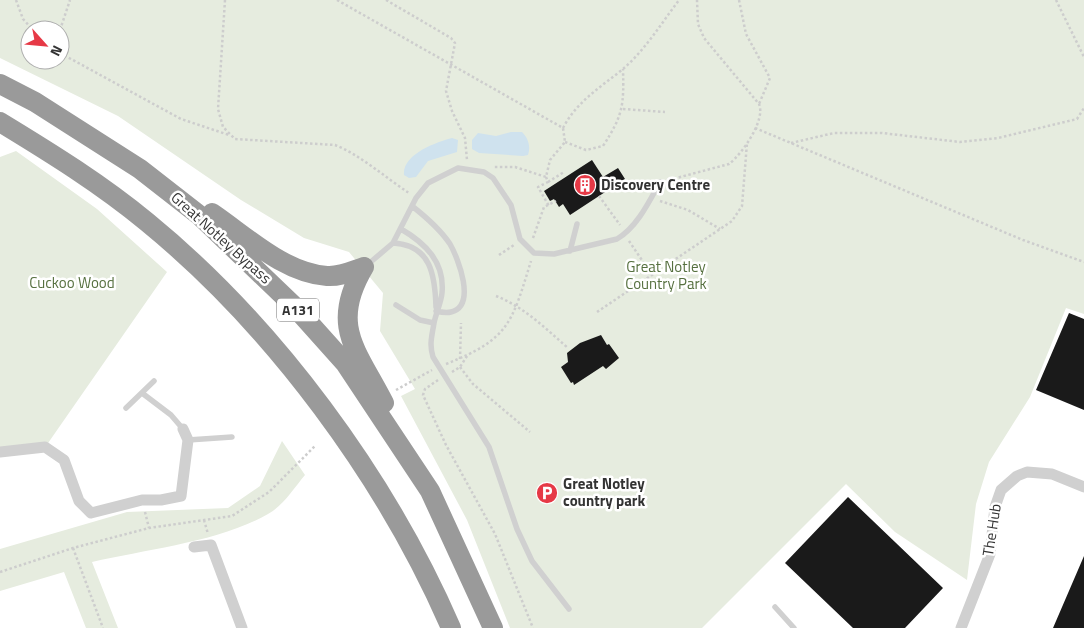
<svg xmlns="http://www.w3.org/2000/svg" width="1084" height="628" font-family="'Titillium Web',sans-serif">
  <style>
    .green { fill: #e6ecdf; fill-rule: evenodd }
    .water { fill: #cfe2ee }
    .building { fill: #1a1a1a }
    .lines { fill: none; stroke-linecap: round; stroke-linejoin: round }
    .path { stroke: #cdcdcd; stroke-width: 2.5; stroke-dasharray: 2.5 2.5; stroke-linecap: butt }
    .lane { stroke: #d0d0d0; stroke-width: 5.5 }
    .street { stroke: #d0d0d0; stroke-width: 11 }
    .highway { stroke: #9a9a9a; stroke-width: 20 }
    .labels { text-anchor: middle; stroke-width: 5; stroke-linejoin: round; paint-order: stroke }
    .shield { fill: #fff; stroke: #707070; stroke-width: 1 }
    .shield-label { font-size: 14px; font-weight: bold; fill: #333 }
    .poi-label { font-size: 15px; font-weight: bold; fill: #333; stroke: #fff; text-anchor: start }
    .street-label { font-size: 15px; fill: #333; stroke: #fff }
    .park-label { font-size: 15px; fill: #56703f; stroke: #fff }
  </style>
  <rect width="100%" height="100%" fill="#fff"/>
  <!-- green -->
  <path class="green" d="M 0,0 L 1084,0 L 1084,314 L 1066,308 L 1030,397 L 989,462 L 976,504 L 967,580 L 895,532 L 846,484 L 702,628 L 510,628 L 467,520 L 401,396 L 415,389 L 380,331 L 383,293 L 349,252 L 304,238 L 241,200 L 118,116 L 0,58 ZM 30,30 L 60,30 L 60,60 L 30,60 Z
    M 16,151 L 97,209 L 167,272 L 46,446 L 0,450 L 0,157 Z
    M 282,441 L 305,475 C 294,488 283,506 268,514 C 219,542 148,549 92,562 L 118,628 L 86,628 L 64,572 L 0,591 L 0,549 L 127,512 L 228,508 L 260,486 Z"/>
  <!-- water -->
  <path class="water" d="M 511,132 L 522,132 C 528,138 531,146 528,155 L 523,156 L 479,153 L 472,149 L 472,140 L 478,133 L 496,136 Z
    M 452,138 L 458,140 L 457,152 L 428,161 L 416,177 L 409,178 L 404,175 C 402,154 437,142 452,138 Z"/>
  <!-- building -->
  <path class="building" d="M 592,160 L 603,177 L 618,168 L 625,179 L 570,215 L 563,204 L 559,207 L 554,199 L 550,201 L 544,191 Z
    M 1069,313 L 1084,319 L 1084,410 L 1036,390 Z
    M 601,335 L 607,345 L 609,344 L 619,358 L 606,369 L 603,366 L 574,385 L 573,382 L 571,383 L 561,367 L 568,362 L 567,353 L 580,343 Z
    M 848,497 L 943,588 L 905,628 L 853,628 L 785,563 Z
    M 1084,556 L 1084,628 L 1053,628 Z"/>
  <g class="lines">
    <!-- path -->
    <path class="path" d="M 16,0 L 23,19 L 33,30
      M 225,0 L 218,109 L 223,127 L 235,139 L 335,145 C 359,154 386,178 409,193
      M 337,0 L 563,128 L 565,142 L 550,160 L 546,177 L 515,167 L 494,167
      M 386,0 L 451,38 L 455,43 L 446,91 L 452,111 L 465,138 L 467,160
      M 739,0 L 746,34 L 770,78 L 759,104
      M 1056,0 L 1084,57
      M 60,30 L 70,0
      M 60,53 L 181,119 L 229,135
      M 623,109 L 665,112
      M 563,128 C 577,101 601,87 623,69 C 645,50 661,24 679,0
      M 755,128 L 1023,240 L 1084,262
      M 565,142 L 586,150 L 603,146 C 623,115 624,106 623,69
      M 791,143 L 834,133 L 882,133 L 960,142 L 998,138 L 1077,119 L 1084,108
      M 546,177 L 548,182 L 538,187 L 549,206
      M 669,180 L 729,164 C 742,154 766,120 759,104 L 704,38 L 698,24 L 697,0
      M 548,182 L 564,172
      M 599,196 L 620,225
      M 660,201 L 688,210 L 720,229
      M 533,238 L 544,207 L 556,201
      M 629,241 L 652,275
      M 499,255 L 514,245
      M 496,296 C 524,307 545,328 568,348
      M 597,312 L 732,221 L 742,206 L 747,143
      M 460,359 L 461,323
      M 446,364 C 510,339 512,322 531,261
      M 460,367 L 473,384 L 530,432
      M 452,372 L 460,367 L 467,356
      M 438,380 L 425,389 L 423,395 L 446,445 L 495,534 L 533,628
      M 396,390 L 432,370
      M 145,512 L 149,528
      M 204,520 L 208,534
      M 73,548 L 103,628
      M 0,572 L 73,548 L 149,528 L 232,516 L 269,492 L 316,445"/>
    <!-- lane -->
    <path class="lane" d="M 412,206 C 426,217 440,229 450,244 C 458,258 477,306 451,312 C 447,313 440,312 436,311
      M 401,229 C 425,243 445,262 442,293 C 441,303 436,313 434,323 C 432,336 429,344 433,357 L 489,447 L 517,529 L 532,561 L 569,609
      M 393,243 C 431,245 435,275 436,307
      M 570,251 L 577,224
      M 366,266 L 393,243 L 416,198 L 428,183 L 458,168 L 484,172 L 493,178 L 511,205 L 520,239 L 534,253 L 554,254 L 617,239 C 637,227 649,202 660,182
      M 396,305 L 420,320 L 434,323
      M 142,393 L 171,415 L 183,429
      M 126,408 L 154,381
      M 188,440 L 232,437
      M 775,607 L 794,628"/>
    <!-- street -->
    <path class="street" d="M 0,452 L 45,447 L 64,460 L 79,501 L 91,513 L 142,500 L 161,500 L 181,496 L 188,440 L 183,429
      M 194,547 L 211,545 L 242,628
      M 961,628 L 990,554 L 995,507 L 1001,490 L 1017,476 L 1027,472 L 1052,474 L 1084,487"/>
    <!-- highway -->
    <path class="highway" d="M 0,84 L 35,102 L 140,169 L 199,215 L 294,306 L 345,363 L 430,491 L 493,628
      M 0,122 C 51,153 101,184 147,222 C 274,326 386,478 451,628
      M 212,213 C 246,236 284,273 327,276 C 340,277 352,271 364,267
      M 364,267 C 329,326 357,350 384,403"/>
  </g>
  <!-- icons -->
  <defs>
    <g id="building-disc" transform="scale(1.125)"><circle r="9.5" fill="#e63946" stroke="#fff"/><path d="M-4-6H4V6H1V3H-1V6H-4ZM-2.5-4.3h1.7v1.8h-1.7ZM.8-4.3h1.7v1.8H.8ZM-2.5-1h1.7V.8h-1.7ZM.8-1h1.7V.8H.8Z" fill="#fff"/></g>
    <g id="parking-disc" transform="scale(1.125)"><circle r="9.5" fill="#e63946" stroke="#fff"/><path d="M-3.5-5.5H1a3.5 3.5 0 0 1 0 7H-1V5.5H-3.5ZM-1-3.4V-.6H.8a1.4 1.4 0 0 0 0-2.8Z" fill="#fff"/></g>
  </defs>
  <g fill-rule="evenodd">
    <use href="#building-disc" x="585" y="185"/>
    <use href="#parking-disc" x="547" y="493"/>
  </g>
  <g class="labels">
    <!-- shield labels -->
    <rect class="shield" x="277" y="298.5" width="42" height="23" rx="4"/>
    <g class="shield-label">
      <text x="298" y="315">A131</text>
    </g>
    <!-- poi labels -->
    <g class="poi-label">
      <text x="601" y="190">Discovery Centre</text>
      <text x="563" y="489">Great Notley<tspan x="563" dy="17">country park</tspan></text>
    </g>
    <!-- street labels -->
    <g class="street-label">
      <text transform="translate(221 238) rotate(42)" y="5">Great Notley Bypass</text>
      <text transform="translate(992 530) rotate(-81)" y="5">The Hub</text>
    </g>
    <!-- park labels -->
    <g class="park-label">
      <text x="666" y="272">Great Notley<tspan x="666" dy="17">Country Park</tspan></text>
      <text x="72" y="288">Cuckoo Wood</text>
    </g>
  </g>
  <!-- north arrow -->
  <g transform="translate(45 45) rotate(117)"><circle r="24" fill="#ffffff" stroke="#adadad"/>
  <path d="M0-4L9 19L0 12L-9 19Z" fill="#e63946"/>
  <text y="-8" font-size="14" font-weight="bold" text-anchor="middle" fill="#333333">N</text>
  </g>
</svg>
